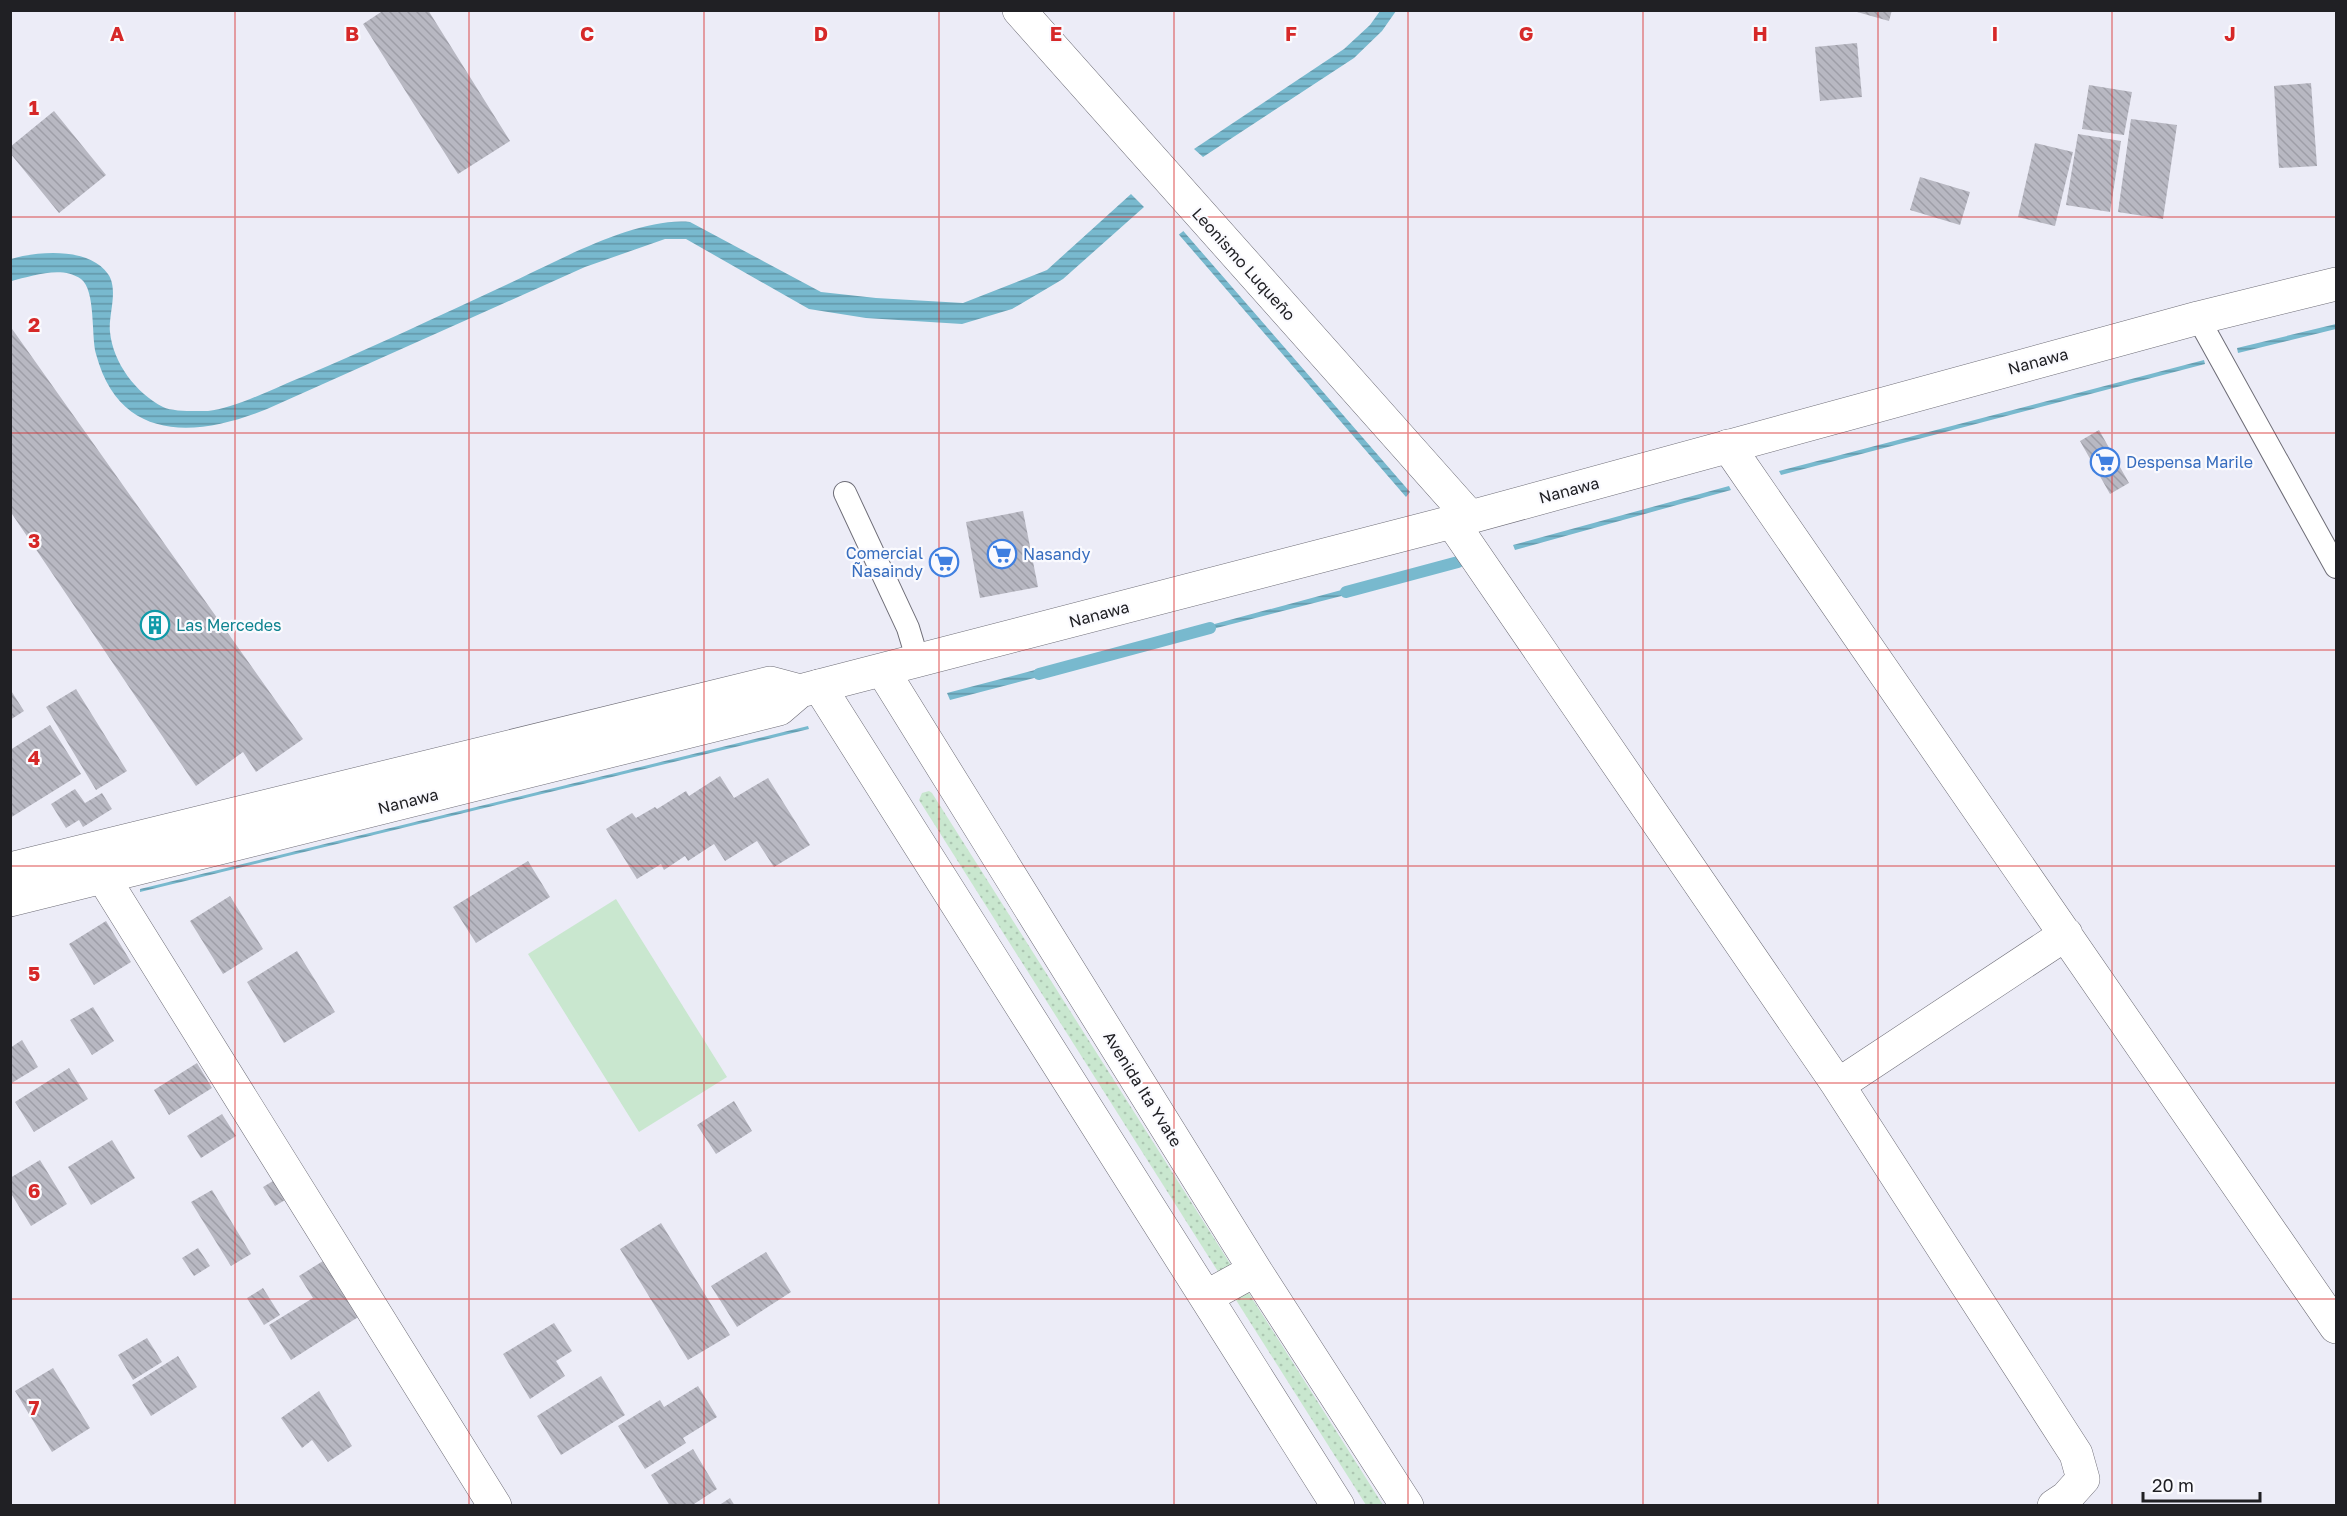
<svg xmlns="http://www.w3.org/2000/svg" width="2347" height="1516" font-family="'Golos Text',sans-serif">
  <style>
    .grass { fill: url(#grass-dots) }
    .garden { fill: #c9e7cf }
    .water { fill: url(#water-rules) }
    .pier { fill: #ececf7 }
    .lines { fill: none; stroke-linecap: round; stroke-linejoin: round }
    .stream { stroke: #78b9ce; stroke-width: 12 }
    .building { fill: url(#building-back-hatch) }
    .service-casing { stroke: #6e6d77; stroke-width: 24 }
    .minor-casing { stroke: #6e6d77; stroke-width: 34 }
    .tertiary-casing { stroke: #6e6d77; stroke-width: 34 }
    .secondary-casing { stroke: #6e6d77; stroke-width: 34 }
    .service { stroke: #fff; stroke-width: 22 }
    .minor { stroke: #fff; stroke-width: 33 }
    .tertiary { stroke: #fff; stroke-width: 33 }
    .secondary { stroke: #fff; stroke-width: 33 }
    .grid { fill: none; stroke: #d62828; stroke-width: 1.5; stroke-opacity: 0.55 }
    .labels { text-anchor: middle; stroke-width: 4.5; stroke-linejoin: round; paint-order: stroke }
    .street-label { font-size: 16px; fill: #202024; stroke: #fafafe }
    .shop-label { font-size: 16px; fill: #366cbe; stroke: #fafafe; text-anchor: start }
    .culture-label { font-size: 16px; fill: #0d838f; stroke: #fafafe; text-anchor: start }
    .grid-label { font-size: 20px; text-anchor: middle; font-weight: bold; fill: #d62828; stroke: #fafafe; stroke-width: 4.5; stroke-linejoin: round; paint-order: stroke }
  </style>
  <defs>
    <pattern id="grass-dots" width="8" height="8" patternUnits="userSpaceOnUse" patternTransform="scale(1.5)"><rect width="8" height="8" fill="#c9e7cf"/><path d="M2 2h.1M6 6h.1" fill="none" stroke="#acc6b2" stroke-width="1.8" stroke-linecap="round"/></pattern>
    <pattern id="water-rules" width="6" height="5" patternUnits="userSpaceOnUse" patternTransform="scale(1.5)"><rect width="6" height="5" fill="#78b9ce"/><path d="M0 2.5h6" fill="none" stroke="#6296a7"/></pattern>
    <pattern id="building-back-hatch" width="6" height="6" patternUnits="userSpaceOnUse" patternTransform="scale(1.5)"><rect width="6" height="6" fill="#b8b8c2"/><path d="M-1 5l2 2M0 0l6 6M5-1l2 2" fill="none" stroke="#9e9ea7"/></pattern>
  </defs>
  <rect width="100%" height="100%" fill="#ececf7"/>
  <!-- grass -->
  <path class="grass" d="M 929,791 L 932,793 L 1383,1505 L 1366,1505 L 919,800 L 922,793 Z"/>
  <!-- garden -->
  <path class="garden" d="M 616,899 L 727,1077 L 639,1132 L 528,954 Z"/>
  <!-- water -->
  <path class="water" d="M 1380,11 L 1396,11 L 1382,31 L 1354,58 L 1203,157 L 1194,149 L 1344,49 L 1370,25 Z
    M 1131,194 L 1144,207 L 1063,279 L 1012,309 L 962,324 L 866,318 L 809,309 L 686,239 L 665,239 L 585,267 L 267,409 C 198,437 120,444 96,354 C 91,337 96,290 81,279 C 62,265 32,276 11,281 L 11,259 C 38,251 89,247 108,274 C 119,290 108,315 110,332 C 113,363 136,393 163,407 C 173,412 197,411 208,411 C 233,409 277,387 302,377 C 371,348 439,316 508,284 C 558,261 636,217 690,222 L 821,292 L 876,298 L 963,303 L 1047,270 Z
    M 1159,203 L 1410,492 L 1406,497 L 1155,207 Z
    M 2336,324 L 2336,329 L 2238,353 L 2237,348 Z
    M 2204,360 L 2205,364 L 1781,475 L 1779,471 Z
    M 1729,486 L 1731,490 L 1515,550 L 1513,545 Z
    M 1360,585 L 1361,591 L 1197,633 L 1196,629 Z
    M 1050,666 L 1053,673 L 950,700 L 947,693 Z
    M 808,726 L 809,729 L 140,892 L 140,889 Z"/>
  <!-- pier -->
  <path class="pier" d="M 1158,201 L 1186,229 L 1177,236 L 1153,208 Z"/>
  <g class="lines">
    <!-- stream -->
    <path class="stream" d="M 1346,592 L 1458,562
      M 1039,674 L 1210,628"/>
  </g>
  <!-- building -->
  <path class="building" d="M 384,10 L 428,10 L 510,141 L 458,174 L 363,24 Z
    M 1850,10 L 1892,10 L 1889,21 Z
    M 1857,43 L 1862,97 L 1820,101 L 1815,47 Z
    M 2311,83 L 2317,166 L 2279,168 L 2274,86 Z
    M 2089,85 L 2132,92 L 2124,135 L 2082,129 Z
    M 54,111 L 106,175 L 59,213 L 10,153 L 10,147 Z
    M 2131,119 L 2177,125 L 2163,219 L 2118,212 Z
    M 2078,134 L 2121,141 L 2110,212 L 2066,205 Z
    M 2035,143 L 2073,152 L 2055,226 L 2018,217 Z
    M 1920,177 L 1970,192 L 1960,225 L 1910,210 Z
    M 10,326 L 303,739 L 256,772 L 243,752 L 196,786 L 10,511 Z
    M 2099,430 L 2129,483 L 2110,494 L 2080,441 Z
    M 1023,511 L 1038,587 L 980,598 L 966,522 Z
    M 10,689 L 24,711 L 10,720 Z
    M 76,689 L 127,771 L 96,790 L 46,707 Z
    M 50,725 L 81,774 L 10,818 L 10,750 Z
    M 720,776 L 734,798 L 768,778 L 810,845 L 774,867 L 757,841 L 725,861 L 714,844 L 688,861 L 685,856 L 664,870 L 661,864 L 637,879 L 606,829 L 632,813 L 636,818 L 655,807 L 657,809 L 686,791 L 689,796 Z
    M 75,789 L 85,803 L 102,793 L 112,809 L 83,827 L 79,820 L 66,828 L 51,804 Z
    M 528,861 L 550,897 L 476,943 L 453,907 Z
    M 230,896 L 263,949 L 223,974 L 190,921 Z
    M 106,921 L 131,962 L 94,985 L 69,944 Z
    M 297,951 L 335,1012 L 284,1043 L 247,982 Z
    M 93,1007 L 114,1041 L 92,1055 L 70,1020 Z
    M 22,1040 L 38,1067 L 10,1084 L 10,1048 Z
    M 197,1063 L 212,1088 L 169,1115 L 154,1090 Z
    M 69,1068 L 88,1099 L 34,1132 L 15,1102 Z
    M 734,1101 L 752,1131 L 716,1154 L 697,1125 Z
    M 222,1114 L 236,1136 L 201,1158 L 187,1136 Z
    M 112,1140 L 135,1178 L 91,1205 L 68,1167 Z
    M 40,1160 L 67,1204 L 31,1226 L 10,1192 L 10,1178 Z
    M 278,1178 L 290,1197 L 275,1206 L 263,1187 Z
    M 212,1190 L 251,1254 L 231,1266 L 191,1202 Z
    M 661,1223 L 730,1335 L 688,1360 L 620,1249 Z
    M 198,1248 L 210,1266 L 194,1276 L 182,1258 Z
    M 766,1252 L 791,1292 L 737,1327 L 711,1286 Z
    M 331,1256 L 366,1312 L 291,1360 L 269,1325 L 313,1298 L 299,1276 Z
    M 263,1288 L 280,1315 L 264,1325 L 247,1298 Z
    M 554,1323 L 572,1351 L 556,1361 L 565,1376 L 530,1399 L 503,1354 Z
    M 147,1338 L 162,1362 L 133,1380 L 118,1355 Z
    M 178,1356 L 197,1387 L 151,1416 L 132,1385 Z
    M 53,1368 L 90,1428 L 52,1452 L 15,1391 Z
    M 601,1376 L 625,1415 L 561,1455 L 537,1416 Z
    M 698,1386 L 717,1417 L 683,1438 L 686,1443 L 645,1469 L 618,1426 L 660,1400 L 664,1407 Z
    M 319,1391 L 352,1446 L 328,1462 L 312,1440 L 302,1448 L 281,1418 Z
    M 693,1449 L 717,1489 L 691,1506 L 670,1506 L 651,1475 Z
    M 730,1498 L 735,1506 L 718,1506 Z"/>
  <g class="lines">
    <!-- service casing -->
    <g class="service-casing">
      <path id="service" d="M 2198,318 L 2336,567
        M 845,493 L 908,628 L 918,661"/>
    </g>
    <!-- minor casing -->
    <g class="minor-casing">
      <path id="minor" d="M 1728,446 L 2336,1327
        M 1452,522 L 1838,1085 L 2076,1454 L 2083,1479 L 2066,1498 L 2054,1506
        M 94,850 L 103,877 L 495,1506
        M 1838,1085 L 2066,934"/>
    </g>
    <!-- tertiary casing -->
    <g class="tertiary-casing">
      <path id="tertiary" d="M 1019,10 L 1470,517
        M 883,671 L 1255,1270 L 1407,1506
        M 819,686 L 1338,1506
        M 1206,1297 L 1255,1270"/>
    </g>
    <!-- secondary casing -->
    <g class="secondary-casing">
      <path id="secondary" d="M 10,869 L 770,683 L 800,691
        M 10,900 L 779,709 L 800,691 L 819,686 L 1452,522 L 2198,318 L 2336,284"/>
    </g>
    <!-- service -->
    <use href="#service" class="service"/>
    <!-- minor -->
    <use href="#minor" class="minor"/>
    <!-- tertiary -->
    <use href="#tertiary" class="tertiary"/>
    <!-- secondary -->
    <use href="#secondary" class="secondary"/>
  </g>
  <!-- grid -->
  <path class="grid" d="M 235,10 L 235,1506M 469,10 L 469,1506M 704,10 L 704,1506M 939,10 L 939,1506M 1174,10 L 1174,1506M 1408,10 L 1408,1506M 1643,10 L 1643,1506M 1878,10 L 1878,1506M 2112,10 L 2112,1506M 10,217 L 2336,217M 10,433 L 2336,433M 10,650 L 2336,650M 10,866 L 2336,866M 10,1083 L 2336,1083M 10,1299 L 2336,1299"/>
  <!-- icons -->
  <defs>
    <g id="supermarket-ring" transform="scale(1.5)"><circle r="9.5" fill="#fafafe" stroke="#3f7fe0" stroke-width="1.5"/><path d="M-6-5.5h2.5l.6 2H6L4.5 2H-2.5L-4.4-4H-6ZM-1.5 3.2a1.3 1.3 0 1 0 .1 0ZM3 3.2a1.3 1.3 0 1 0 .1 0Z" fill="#3f7fe0"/></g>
    <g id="building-ring" transform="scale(1.5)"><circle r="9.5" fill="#fafafe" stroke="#0f9aa8" stroke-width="1.5"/><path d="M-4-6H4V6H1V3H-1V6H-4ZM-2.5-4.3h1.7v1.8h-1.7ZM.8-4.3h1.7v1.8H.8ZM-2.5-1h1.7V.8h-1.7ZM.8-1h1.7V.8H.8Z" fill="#0f9aa8"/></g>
  </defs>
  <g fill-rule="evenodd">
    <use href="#supermarket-ring" x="2105" y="462"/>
    <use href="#supermarket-ring" x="1002" y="554"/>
    <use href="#supermarket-ring" x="944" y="562"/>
    <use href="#building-ring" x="155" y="625"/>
  </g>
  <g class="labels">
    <!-- street labels -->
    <g class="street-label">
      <text transform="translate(1244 264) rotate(48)" y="6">Leonismo Luqueño</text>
      <text transform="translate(2038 361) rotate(-15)" y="6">Nanawa</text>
      <text transform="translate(1569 490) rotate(-15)" y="6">Nanawa</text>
      <text transform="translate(1099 614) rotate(-15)" y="6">Nanawa</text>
      <text transform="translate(408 801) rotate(-14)" y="6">Nanawa</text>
      <text transform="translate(1143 1089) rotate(58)" y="6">Avenida Ita Yvate</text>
    </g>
    <!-- shop labels -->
    <g class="shop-label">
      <text x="2126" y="468">Despensa Marile</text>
      <text x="923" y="559" text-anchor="end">Comercial<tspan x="923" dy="18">Ñasaindy</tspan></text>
      <text x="1023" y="560">Nasandy</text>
    </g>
    <!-- culture labels -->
    <g class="culture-label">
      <text x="176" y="631">Las Mercedes</text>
    </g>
  </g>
  <g class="grid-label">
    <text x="117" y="41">A</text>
    <text x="352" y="41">B</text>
    <text x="587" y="41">C</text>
    <text x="821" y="41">D</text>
    <text x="1056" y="41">E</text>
    <text x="1291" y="41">F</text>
    <text x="1526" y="41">G</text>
    <text x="1760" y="41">H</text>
    <text x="1995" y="41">I</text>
    <text x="2230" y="41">J</text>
    <text x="34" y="115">1</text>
    <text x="34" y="332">2</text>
    <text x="34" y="548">3</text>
    <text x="34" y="765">4</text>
    <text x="34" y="981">5</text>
    <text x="34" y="1198">6</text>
    <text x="34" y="1415">7</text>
  </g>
  <!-- border -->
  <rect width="2347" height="1516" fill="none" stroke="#202024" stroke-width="24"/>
  <!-- scale -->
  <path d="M2143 1492v9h117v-9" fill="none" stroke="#202024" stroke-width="3"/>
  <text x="2152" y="1492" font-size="18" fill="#202024" stroke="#fafafe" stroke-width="4.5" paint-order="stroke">20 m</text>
</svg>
